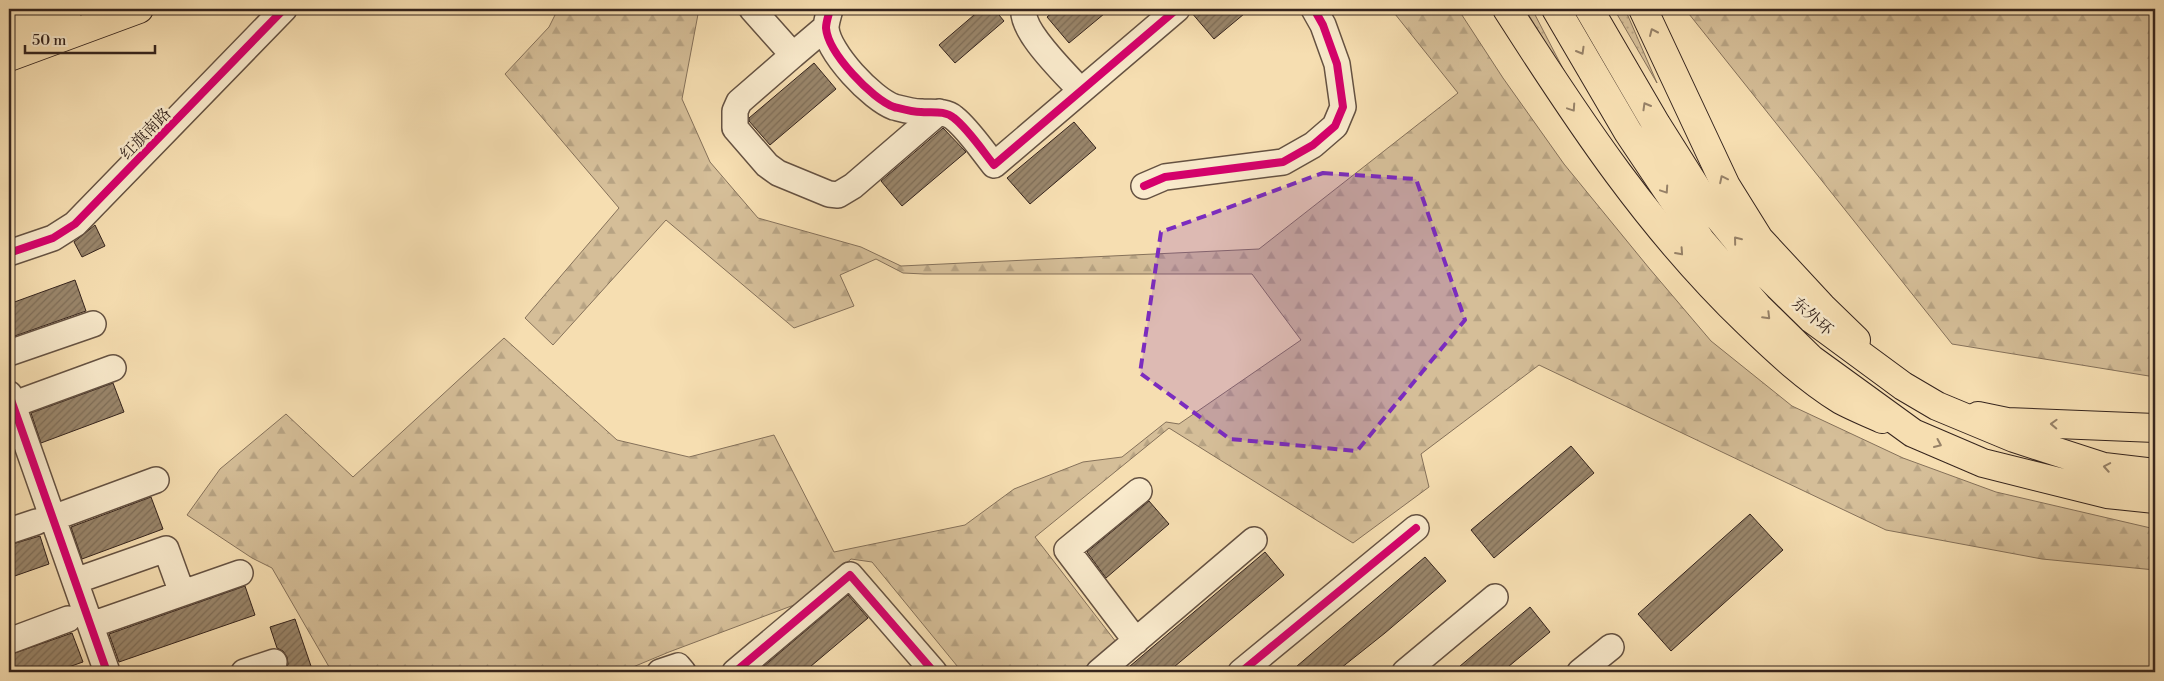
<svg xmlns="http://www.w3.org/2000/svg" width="2164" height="681" font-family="'Libre Bodoni','Noto Serif SC',serif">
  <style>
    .grass { fill: url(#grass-dots); stroke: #85715a }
    .forest { fill: url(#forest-firs); stroke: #85715a }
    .building { fill: url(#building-hatch); stroke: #35241d }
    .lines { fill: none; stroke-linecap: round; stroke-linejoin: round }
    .minor-casing { stroke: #655242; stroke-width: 28 }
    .major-casing { stroke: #35241d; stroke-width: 30 }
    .highway-casing { stroke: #35241d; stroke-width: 30 }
    .minor { stroke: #f9eacc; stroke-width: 25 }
    .major { stroke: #f6deb1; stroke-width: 28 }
    .highway { stroke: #f6deb1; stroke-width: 28 }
    .cycleway-casing { stroke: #f9eacc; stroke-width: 11 }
    .cycleway { stroke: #d6006c; stroke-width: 8 }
    .oneway { stroke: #968167 }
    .marked { fill: #7b2cbf; fill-opacity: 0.2; stroke: #7b2cbf; stroke-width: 4; stroke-dasharray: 10 6; stroke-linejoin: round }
    .labels { text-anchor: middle; stroke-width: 5; stroke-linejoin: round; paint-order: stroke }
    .street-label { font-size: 16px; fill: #35241d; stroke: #f9eacc }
  </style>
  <defs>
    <pattern id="grass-dots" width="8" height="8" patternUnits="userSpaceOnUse" patternTransform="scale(1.25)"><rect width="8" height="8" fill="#d5be98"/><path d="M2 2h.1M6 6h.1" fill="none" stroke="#b7a383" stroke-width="1.8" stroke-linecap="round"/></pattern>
    <pattern id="forest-firs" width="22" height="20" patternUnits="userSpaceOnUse" patternTransform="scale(1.25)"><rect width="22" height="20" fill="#d5be98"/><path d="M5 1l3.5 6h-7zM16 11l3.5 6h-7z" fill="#b7a383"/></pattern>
    <pattern id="building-hatch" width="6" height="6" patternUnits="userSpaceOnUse" patternTransform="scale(1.25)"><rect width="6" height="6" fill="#99856a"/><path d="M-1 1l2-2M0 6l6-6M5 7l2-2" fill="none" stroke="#7e6d57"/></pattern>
  </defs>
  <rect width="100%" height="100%" fill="#f6deb1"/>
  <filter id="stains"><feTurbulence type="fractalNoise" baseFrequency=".004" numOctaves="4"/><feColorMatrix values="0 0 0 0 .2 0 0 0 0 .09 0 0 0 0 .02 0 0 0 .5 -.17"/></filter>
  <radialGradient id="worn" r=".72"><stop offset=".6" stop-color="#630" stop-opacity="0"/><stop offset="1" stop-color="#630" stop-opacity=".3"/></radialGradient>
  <!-- grass -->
  <path class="grass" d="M 1525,9 L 1532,9 L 1571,84 Z
    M 1614,9 L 1625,9 L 1657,83 Z"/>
  <!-- forest -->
  <path class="forest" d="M 558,9 L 699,9 L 682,99 L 710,162 L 758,218 L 861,247 L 901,266 L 1259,249 L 1458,93 L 1391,9 L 1458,9 L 1503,78 L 1564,164 L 1649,268 L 1711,341 L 1792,406 L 1903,458 L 1996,492 L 2155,529 L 2155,570 L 2042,559 L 1886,530 L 1539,365 L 1421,454 L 1429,487 L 1353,543 L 1169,428 L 1035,537 L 1116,642 L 1080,672 L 962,672 L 872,562 L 851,559 L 802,602 L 669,652 L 621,672 L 332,672 L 272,568 L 252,558 L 187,515 L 220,469 L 286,414 L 353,477 L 504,338 L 617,440 L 689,457 L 774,435 L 834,552 L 965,525 L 1014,489 L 1083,462 L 1122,457 L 1166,422 L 1179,424 L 1301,340 L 1252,274 L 924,274 L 903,273 L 876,259 L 840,275 L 854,306 L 794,328 L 666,220 L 553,345 L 525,318 L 619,208 L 505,74 L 549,27 Z
    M 1685,9 L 2155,9 L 2155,377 L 1952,344 Z"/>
  <!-- building -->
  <path class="building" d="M 981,9 L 994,9 L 1004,21 L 955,63 L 939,45 Z
    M 1056,9 L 1110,9 L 1069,43 L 1047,17 Z
    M 1191,9 L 1250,9 L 1214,39 L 1191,12 Z
    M 814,63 L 836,89 L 770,145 L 749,121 L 749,118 Z
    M 1074,122 L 1096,148 L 1030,204 L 1007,178 Z
    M 943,128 L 966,152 L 902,206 L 881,181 Z
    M 95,225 L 105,246 L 82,257 L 74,242 Z
    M 75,280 L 86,311 L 9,338 L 9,304 Z
    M 113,383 L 124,412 L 41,443 L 31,413 Z
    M 1571,446 L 1594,473 L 1494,558 L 1471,530 Z
    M 151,497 L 163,529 L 82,559 L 71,527 Z
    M 1149,501 L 1169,524 L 1106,578 L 1087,552 Z
    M 1750,514 L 1783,550 L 1671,651 L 1638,614 Z
    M 40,536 L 49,564 L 9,578 L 9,545 Z
    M 1265,552 L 1284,575 L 1168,672 L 1123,672 Z
    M 1425,557 L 1446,581 L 1385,633 L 1336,672 L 1290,672 Z
    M 245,586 L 255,615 L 119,662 L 109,634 Z
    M 848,595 L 868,618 L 804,672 L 757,672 Z
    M 1530,607 L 1550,632 L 1502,672 L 1453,672 Z
    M 295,619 L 313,672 L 285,672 L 288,664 L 287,657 L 283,651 L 277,648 L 270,627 Z
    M 72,633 L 83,662 L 54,672 L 9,672 L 9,655 Z"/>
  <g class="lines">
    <!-- minor casing -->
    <g class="minor-casing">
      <path id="minor" d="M 752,9 L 793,55 L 826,27
        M 830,9 C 829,14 826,22 826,28 C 828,53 872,99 894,107 C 902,109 912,112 921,112 C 931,113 945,110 954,118 C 968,129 982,150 994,165 L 1177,9
        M 1024,9 C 1020,31 1066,74 1081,91
        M 793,55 L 739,102 L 735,111 L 735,128 L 767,165 L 778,173 L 829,194 L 838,195 L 853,186 L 939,112
        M 1144,186 L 1165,177 L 1283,162 L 1313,145 L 1335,126 L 1343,107 L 1337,64 L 1323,25 L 1314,9
        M 9,253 L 53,238 L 75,224 L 284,9
        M 9,353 L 93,324
        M 9,394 L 107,672
        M 9,406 L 113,368
        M 53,518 L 156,480
        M 9,531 L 36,522
        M 75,581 L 166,549 L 182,593
        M 91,625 L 240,573
        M 9,641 L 68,619
        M 1136,641 L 1067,550 L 1139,491
        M 244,672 L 274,662
        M 660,672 L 678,666 L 683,672
        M 735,672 L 850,575 L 934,672
        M 1099,672 L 1254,540
        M 1241,672 L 1416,528
        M 1405,672 L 1495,597
        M 1580,672 L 1611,647"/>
    </g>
    <!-- major casing -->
    <g class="major-casing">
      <path id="major" d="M 1507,9 C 1580,123 1650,229 1748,323 C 1777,351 1806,378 1841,400 C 1854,407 1869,413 1882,419
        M 1643,9 L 1726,186 L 1759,239 L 1822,307 L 1856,340
        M 9,29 L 68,9
        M 9,57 L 139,9
        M 1978,416 L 2007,422 L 2155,428"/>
    </g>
    <!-- highway casing -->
    <g class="highway-casing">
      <path id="highway" d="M 1556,9 L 1628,132 L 1701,241 L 1758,307 L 1811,359 L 1913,433 L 1983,463 L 2107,494 L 2155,499
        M 1589,9 L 1656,124 L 1702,197 L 1761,269 L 1812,319 L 1903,386 L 1937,406 L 2014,438 L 2104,467 L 2155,473"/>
    </g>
    <!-- minor -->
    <use href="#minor" class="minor"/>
    <!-- major -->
    <use href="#major" class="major"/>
    <!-- highway -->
    <use href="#highway" class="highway"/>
    <!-- cycleway casing -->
    <g class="cycleway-casing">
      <path id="cycleway" d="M 830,9 C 829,14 826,22 826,28 C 828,53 872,99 894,107 C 902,109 912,112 921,112 C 931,113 945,110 954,118 C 968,129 982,150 994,165 L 1177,9
        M 1144,186 L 1165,177 L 1283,162 L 1313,145 L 1335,126 L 1343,107 L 1337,64 L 1323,25 L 1314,9
        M 9,253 L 53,238 L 75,224 L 284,9
        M 9,394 L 107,672
        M 735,672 L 850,575 L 934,672
        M 1241,672 L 1416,528"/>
    </g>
    <!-- cycleway -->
    <use href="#cycleway" class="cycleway"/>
  </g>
  <!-- one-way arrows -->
  <defs><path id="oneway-chevron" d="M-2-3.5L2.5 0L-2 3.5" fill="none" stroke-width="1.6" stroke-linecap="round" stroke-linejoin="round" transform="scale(1.25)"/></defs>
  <g class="oneway">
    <use href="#oneway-chevron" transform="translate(1653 32) rotate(-114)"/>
    <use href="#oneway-chevron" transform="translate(1581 51) rotate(60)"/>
    <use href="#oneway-chevron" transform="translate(1646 106) rotate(-120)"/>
    <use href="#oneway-chevron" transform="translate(1572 108) rotate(56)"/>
    <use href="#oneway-chevron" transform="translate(1723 179) rotate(-116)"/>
    <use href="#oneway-chevron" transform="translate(1665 190) rotate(56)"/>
    <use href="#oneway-chevron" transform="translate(1737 240) rotate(-129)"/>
    <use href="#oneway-chevron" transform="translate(1680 252) rotate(48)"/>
    <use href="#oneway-chevron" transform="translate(1767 316) rotate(45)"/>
    <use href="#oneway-chevron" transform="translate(2054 424) rotate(-178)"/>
    <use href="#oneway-chevron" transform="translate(1938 444) rotate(24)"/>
    <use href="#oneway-chevron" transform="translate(2107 467) rotate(-170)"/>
  </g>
  <!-- marked area -->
  <path class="marked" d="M 1323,173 L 1416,179 L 1465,320 L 1357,451 L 1230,439 L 1140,373 L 1161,232 Z"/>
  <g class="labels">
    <!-- street labels -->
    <g class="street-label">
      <text transform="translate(145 133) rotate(-46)" y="6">红旗南路</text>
      <text transform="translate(1813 316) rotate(41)" y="6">东外环</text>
    </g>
  </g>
  <!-- margin -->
  <rect width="2164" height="681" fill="none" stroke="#f6deb1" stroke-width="30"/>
  <rect x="10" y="10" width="2144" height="661" fill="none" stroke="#35241d" stroke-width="2.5"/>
  <rect x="15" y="15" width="2134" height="651" fill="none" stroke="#35241d"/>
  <!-- scale -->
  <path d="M25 45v8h130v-8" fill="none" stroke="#35241d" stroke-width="2.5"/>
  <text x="32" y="45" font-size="15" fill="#35241d" stroke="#f9eacc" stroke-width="4" paint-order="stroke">50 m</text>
  <rect width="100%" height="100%" filter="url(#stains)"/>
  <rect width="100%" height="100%" fill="url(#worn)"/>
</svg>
